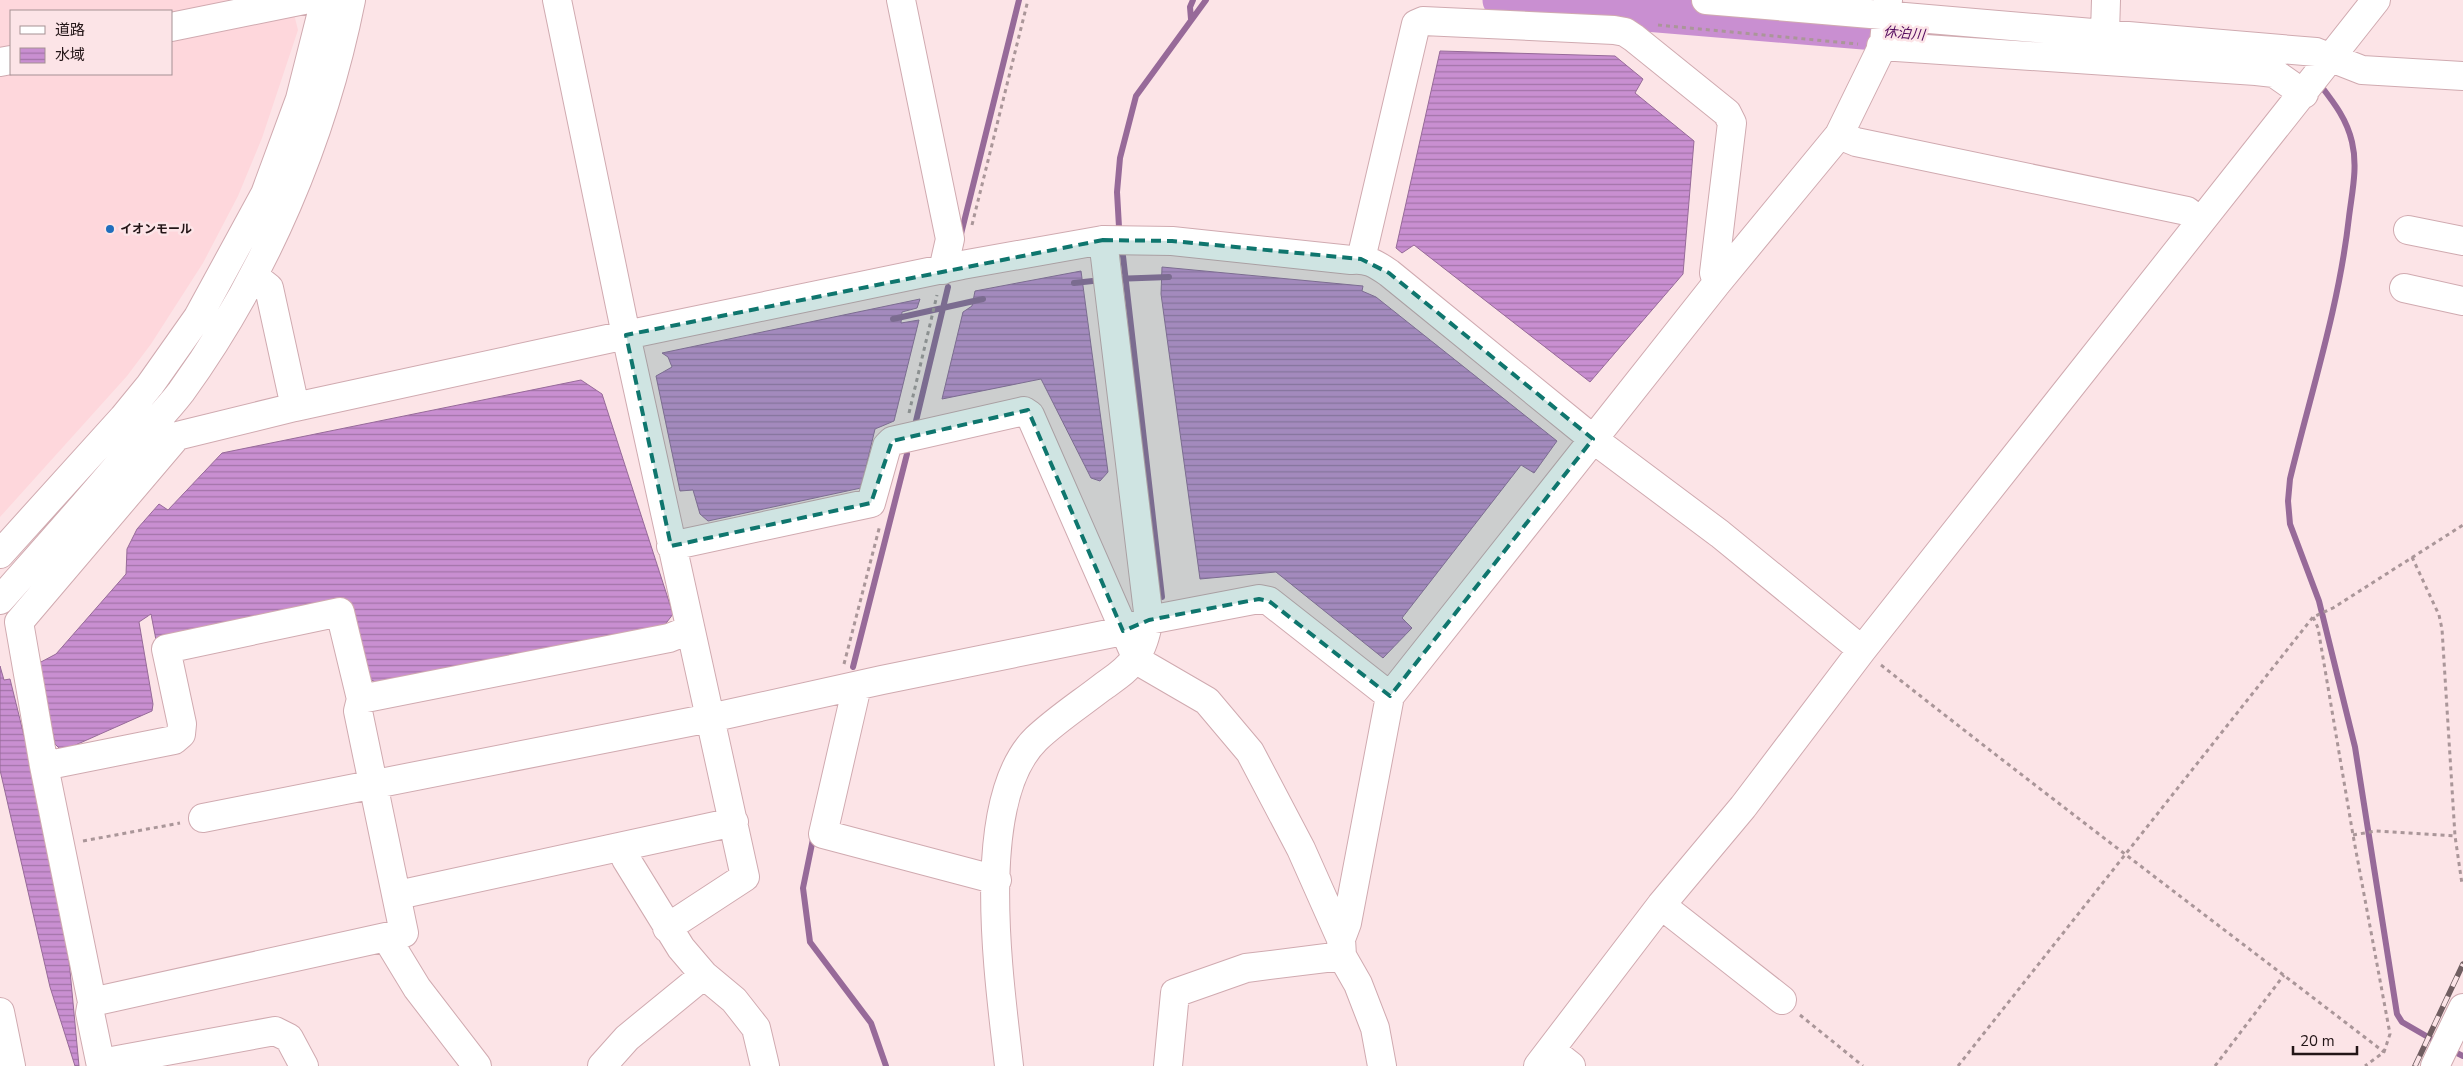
<svg xmlns="http://www.w3.org/2000/svg" width="2463" height="1066" font-family="'Nunito Sans','Noto Sans JP',sans-serif">
  <style>
    .built { fill: #fed7dc; fill-rule: evenodd }
    .water { fill: url(#water-rules); stroke: #976a99 }
    .lines { fill: none; stroke-linecap: round; stroke-linejoin: round }
    .stream { stroke: #976a99; stroke-width: 6 }
    .river { stroke: #c98fd1; stroke-width: 39 }
    .minor-casing { stroke: #d0aab0; stroke-width: 30 }
    .path { stroke: #aa9699; stroke-width: 3; stroke-dasharray: 4 4; stroke-linecap: butt }
    .minor { stroke: #fff; stroke-width: 28 }
    .rail-casing { stroke: #705e61; stroke-width: 5.5 }
    .rail { stroke: #fce4e7; stroke-width: 4; stroke-dasharray: 11; stroke-linecap: butt }
    .marked { fill: #0f766e; fill-opacity: 0.2; stroke: #0f766e; stroke-width: 4; stroke-dasharray: 10 6; stroke-linejoin: round }
    .poi-dot { fill: #1f6ebd; stroke: #fce4e7; stroke-width: 2 }
    .labels { text-anchor: middle; stroke-width: 5; stroke-linejoin: round; paint-order: stroke }
    .poi-label { font-size: 12px; font-weight: bold; fill: #231517; stroke: #fce4e7; text-anchor: start }
    .water-label { font-size: 14px; font-style: italic; fill: #53095d; stroke: #fce4e7 }
  </style>
  <defs>
    <pattern id="water-rules" width="6" height="5" patternUnits="userSpaceOnUse" patternTransform="scale(1.25)"><rect width="6" height="5" fill="#c98fd1"/><path d="M0 2.5h6" fill="none" stroke="#a374a9"/></pattern>
  </defs>
  <rect width="100%" height="100%" fill="#fce4e7"/>
  <!-- built -->
  <path class="built" d="M 0,0 L 298,0 L 295,18 L 298,30 L 262,138 L 238,196 L 203,263 L 151,344 L 127,376 L 0,517 ZM 11,11 L 171,11 L 171,74 L 11,74 Z"/>
  <!-- water -->
  <path class="water" d="M 1440,51 L 1615,56 L 1643,79 L 1635,93 L 1694,141 L 1683,274 L 1590,382 L 1414,245 L 1402,253 L 1396,248 Z
    M 1162,267 L 1363,286 L 1362,291 L 1376,297 L 1557,441 L 1534,473 L 1521,465 L 1402,618 L 1412,628 L 1383,658 L 1276,572 L 1200,579 L 1161,294 Z
    M 1081,271 L 1108,472 L 1100,481 L 1091,478 L 1041,379 L 942,399 L 963,312 L 972,306 L 975,291 Z
    M 920,299 L 917,308 L 902,312 L 901,323 L 919,320 L 894,421 L 875,429 L 861,488 L 708,521 L 700,514 L 693,490 L 680,491 L 656,376 L 672,367 L 668,357 L 662,353 Z
    M 581,380 L 602,394 L 673,614 L 664,626 L 380,685 L 367,677 L 348,601 L 156,640 L 151,614 L 139,622 L 153,704 L 152,711 L 62,751 L 55,744 L 39,663 L 56,654 L 126,574 L 127,549 L 137,529 L 159,504 L 168,510 L 222,453 Z
    M 0,666 L 4,680 L 10,679 L 32,768 L 69,960 L 79,1066 L 75,1066 L 50,987 L 0,770 Z"/>
  <g class="lines">
    <!-- stream -->
    <path class="stream" d="M 1191,19 L 1190,7 L 1193,0
      M 2321,86 C 2335,104 2347,120 2352,142 C 2358,167 2352,192 2349,217 C 2339,307 2311,392 2290,479 L 2288,501 L 2290,524 L 2319,601 L 2355,747 L 2397,1014 L 2402,1022 L 2440,1044
      M 1119,227 L 1117,192 L 1120,158 L 1136,96 L 1206,0
      M 960,238 L 1019,0
      M 1123,256 L 1162,597
      M 1114,279 L 1169,277
      M 1074,283 L 1102,280
      M 893,319 L 983,299
      M 916,421 L 948,287
      M 853,667 L 907,454
      M 814,834 L 803,888 L 810,942 L 871,1023 L 886,1066
      M 2451,1050 L 2463,1056"/>
    <!-- river -->
    <path class="river" d="M 1502,0 L 1972,39"/>
    <!-- minor casing -->
    <g class="minor-casing">
      <path id="minor" d="M 557,0 L 626,335 L 745,877 L 667,928
        M 901,0 L 950,239 L 943,270
        M 1706,0 L 2316,52 L 2362,70 L 2463,76
        M 171,27 L 304,0
        M 2105,33 L 2106,0
        M 1881,46 L 2256,71 L 2274,73 L 2304,94
        M 0,62 L 11,60
        M 1839,135 L 1856,142 L 2187,211 L 2200,221
        M 2408,230 L 2463,241
        M 1361,259 L 1416,24 L 1423,21 L 1614,30 L 1625,32 L 1634,38 L 1727,113 L 1732,123 L 1714,273 L 1717,283
        M 254,276 L 269,288 L 295,407
        M 2404,288 L 2463,301
        M 671,546 L 871,503 L 887,446 L 892,441 L 1024,411 L 1030,415 L 1136,657 L 1145,665 L 1207,701 L 1250,752 L 1301,849 L 1341,939 L 1342,956 L 1358,984 L 1375,1028 L 1382,1066
        M 0,554 L 123,418 L 150,385 L 198,317 L 265,194 L 300,99 L 325,0
        M 0,600 C 47,547 94,495 139,440 C 153,424 168,409 181,392 C 265,276 323,140 351,0
        M 857,686 L 823,834 L 997,880
        M 361,699 L 669,638 L 689,630
        M 44,766 L 174,740 L 181,734 L 182,724 L 166,649 L 340,612 L 361,699 L 358,711 L 404,933 L 92,1002
        M 203,818 L 710,718 L 882,680 L 1123,631 L 1149,620 L 1259,599 L 1269,601 L 1390,696
        M 624,847 L 626,859 L 681,948 L 704,975 L 734,1000 L 756,1028 L 765,1066
        M 398,895 L 734,822
        M 1661,905 L 1782,1000
        M 386,937 L 417,988 L 477,1066
        M 1341,939 L 1347,923 L 1390,696 L 1717,283 L 1839,135 L 1884,43 L 1888,0
        M 0,1012 L 11,1066
        M 1552,1051 L 1571,1066
        M 101,1063 L 275,1031 L 289,1038 L 304,1066
        M 101,1066 L 90,1013 L 92,1002 L 44,766 L 19,622 L 177,436 L 185,434 L 295,407 L 626,335 L 962,265 L 1103,240 L 1172,241 L 1351,260 C 1367,258 1376,264 1389,273 L 1593,439 L 1720,534 L 1862,650
        M 602,1066 L 627,1038 L 704,975
        M 1009,1066 C 1000,984 972,802 1036,739 C 1056,720 1079,705 1101,688 C 1113,679 1127,671 1135,658 C 1143,647 1146,633 1149,620 L 1103,240
        M 1168,1066 L 1175,993 L 1246,968 L 1342,956
        M 1538,1066 L 1661,905 L 1743,807 L 1862,650 L 2376,0
        M 2435,1066 L 2463,1008"/>
    </g>
    <!-- path -->
    <path class="path" d="M 1658,25 L 1858,44
      M 972,225 L 1028,0
      M 909,413 L 937,295
      M 2412,557 L 2439,615 L 2442,629 L 2455,836 L 2462,884
      M 2313,617 L 2318,628 L 2353,835 L 2390,1034 L 2384,1052 L 2365,1066
      M 844,664 L 880,525
      M 1881,665 C 2047,796 2216,923 2384,1052
      M 2353,835 L 2376,831 L 2455,836
      M 83,841 L 180,823
      M 1800,1015 L 1863,1066
      M 1958,1066 L 2313,617 L 2333,608 L 2463,525
      M 2215,1066 L 2284,975"/>
    <!-- minor -->
    <use href="#minor" class="minor"/>
    <!-- rail casing -->
    <g class="rail-casing">
      <path id="rail" d="M 2415,1066 L 2463,964"/>
    </g>
    <!-- rail -->
    <use href="#rail" class="rail"/>
  </g>
  <!-- marked area -->
  <path class="marked" d="M 1103,240 L 1172,241 L 1361,259 L 1389,273 L 1593,439 L 1390,696 L 1269,601 L 1259,599 L 1149,620 L 1123,631 L 1028,410 L 892,441 L 871,503 L 671,546 L 626,335 Z"/>
  <!-- markers -->
  <circle class="poi-dot" cx="110" cy="229" r="5"/>
  <g class="labels">
    <!-- poi labels -->
    <g class="poi-label">
      <text x="120" y="233">イオンモール</text>
    </g>
    <!-- water labels -->
    <g class="water-label">
      <text transform="translate(1904 33) rotate(5)" y="5">休泊川</text>
    </g>
  </g>
  <!-- legend -->
  <rect x="10" y="10" width="162" height="65" fill="#fce4e7" stroke="#a59194"/>
  <rect x="20" y="26" width="25" height="8" fill="#ffffff" stroke="#a59194"/>
  <text x="55" y="35" font-size="15" fill="#231517">道路</text>
  <rect x="20" y="48" width="25" height="15" fill="url(#water-rules)" stroke="#a59194"/>
  <text x="55" y="60" font-size="15" fill="#231517">水域</text>
  <!-- scale -->
  <path d="M2293 1046v8h64v-8" fill="none" stroke="#231517" stroke-width="2.5"/>
  <text x="2300" y="1046" font-size="15" fill="#231517" stroke="#fce4e7" stroke-width="4" paint-order="stroke">20 m</text>
</svg>
